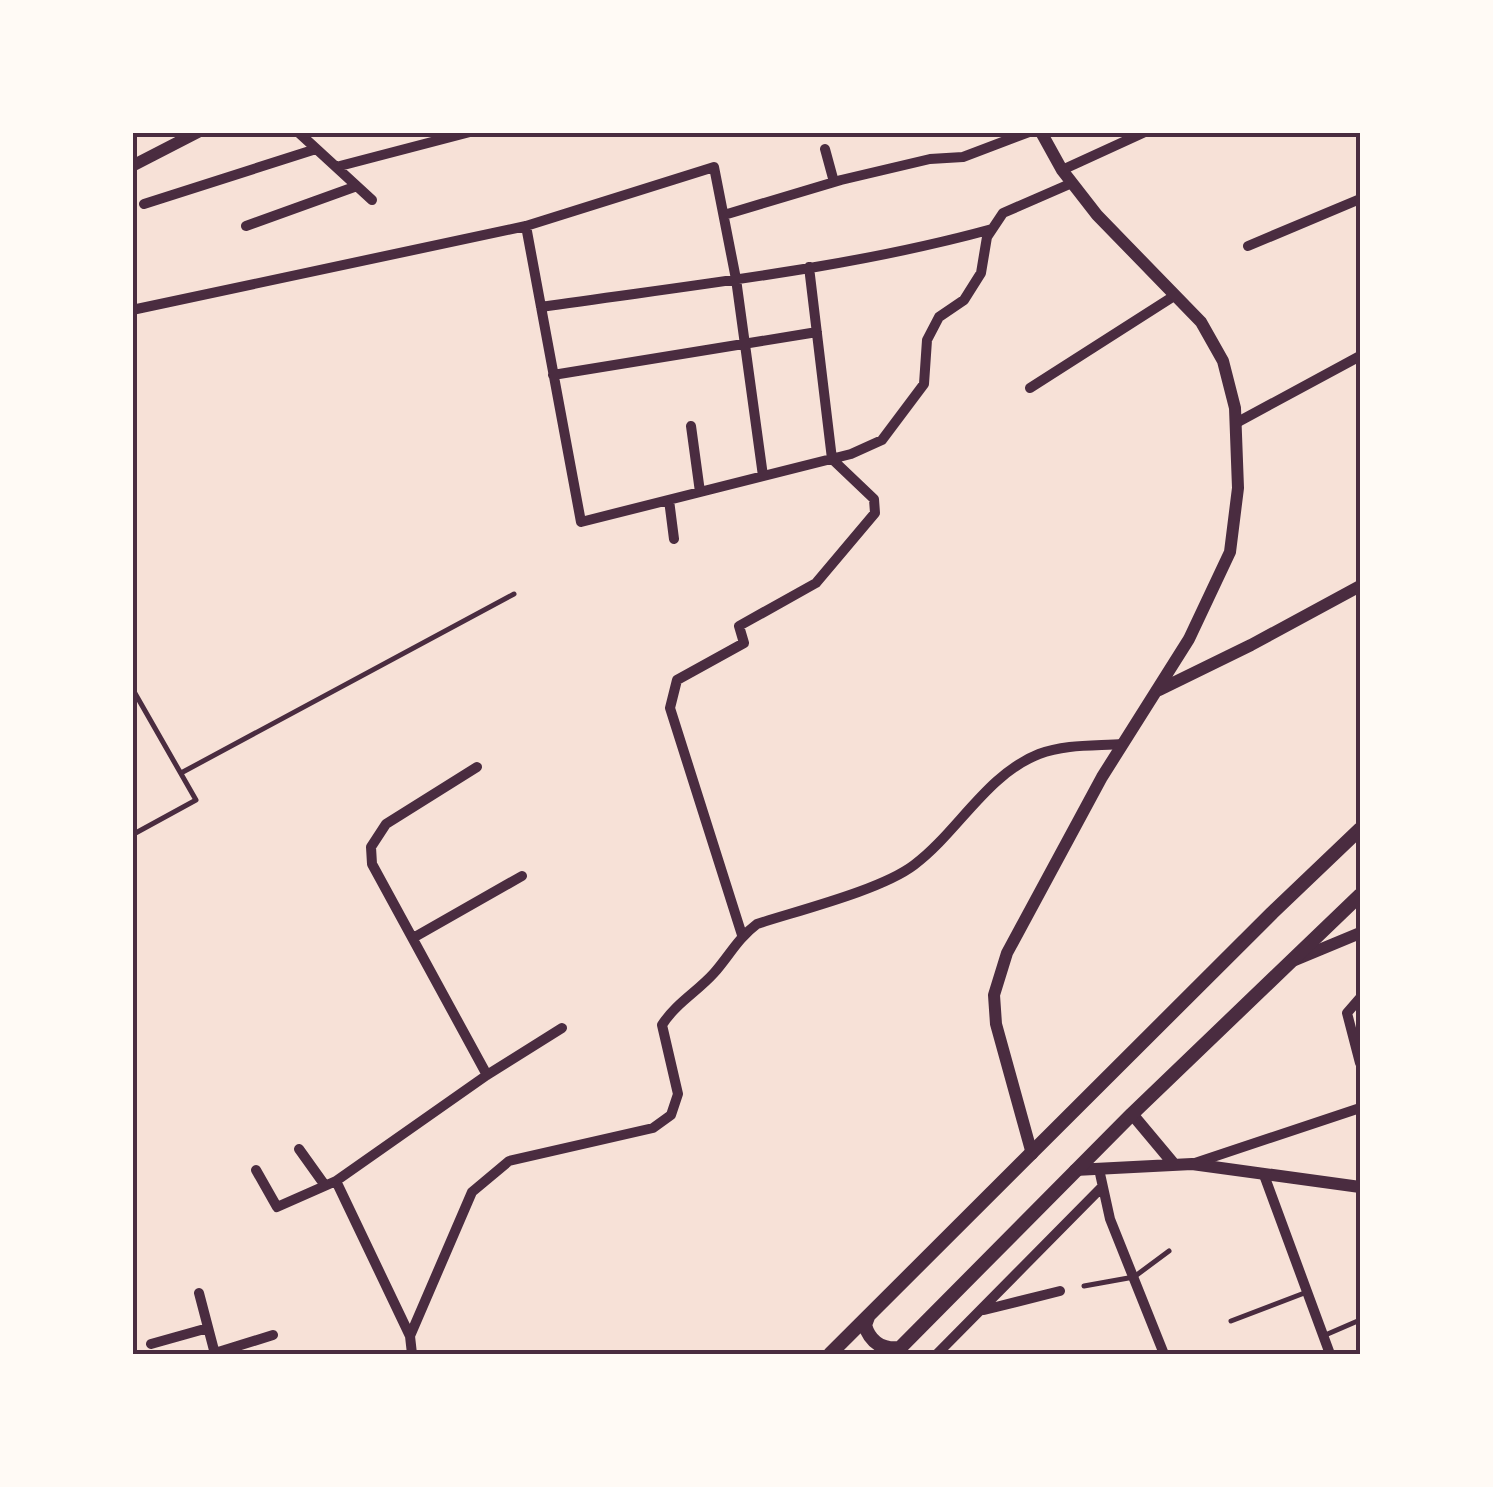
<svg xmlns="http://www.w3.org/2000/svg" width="1493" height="1487" font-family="'Open Sans',sans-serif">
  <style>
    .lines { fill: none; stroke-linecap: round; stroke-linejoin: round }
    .service { stroke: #4a2c40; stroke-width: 5 }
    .minor { stroke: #4a2c40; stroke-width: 10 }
    .tertiary { stroke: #4a2c40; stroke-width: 12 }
    .secondary { stroke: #4a2c40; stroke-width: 14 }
    .neatline { fill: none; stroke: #4a2c40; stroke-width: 4 }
  </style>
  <rect width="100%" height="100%" fill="#f7e1d7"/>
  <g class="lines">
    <!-- service -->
    <path class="service" d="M 132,688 L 196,800 L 132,835
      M 181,773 L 514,594
      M 1084,1286 L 1134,1277 L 1169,1251
      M 1231,1321 L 1307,1292
      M 1323,1336 L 1360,1320"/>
    <!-- minor -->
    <path class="minor" d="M 298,132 L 372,200
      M 825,149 L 834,182
      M 336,167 L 470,132
      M 1062,170 L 1145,132
      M 144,204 L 316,149
      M 724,215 L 841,180 L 930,159 L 963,157 L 1029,132
      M 246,226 L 357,186
      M 526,226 L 581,522 L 851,454 L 882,440 L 924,384 L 927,340 L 939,317 L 964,300 L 981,273 L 987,237 L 1003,213 L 1072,183
      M 1248,246 L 1360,199
      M 541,307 C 691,285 846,269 992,229
      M 132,310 L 526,226 L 714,167 L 736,279 L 763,476
      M 553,375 L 817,332
      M 1030,388 L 1174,296
      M 1236,423 L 1360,356
      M 691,426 L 700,492
      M 669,500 L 674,539
      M 477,767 L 386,824 L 371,847 L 372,864 L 487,1075
      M 742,935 L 670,708 L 677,680 L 744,643 L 739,626 L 816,583 L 875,513 L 874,499 L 832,459 L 809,267
      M 413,938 L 522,876
      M 1360,998 L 1347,1013 L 1360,1063
      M 299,1149 L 324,1184
      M 1195,1163 L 1360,1108
      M 1099,1169 L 1110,1219 L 1164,1354
      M 256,1170 L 277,1207 L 336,1181 L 487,1075 L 562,1028
      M 1264,1175 L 1330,1354
      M 336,1181 L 410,1336 L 412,1354
      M 199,1293 L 215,1354
      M 984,1310 L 1060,1291
      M 410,1336 L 472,1192 L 509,1161 L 653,1128 L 671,1115 L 678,1094 L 662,1025 C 676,1003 697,992 714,973 C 729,956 738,938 757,924 C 800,910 881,890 914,865 C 958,832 986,775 1039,754 C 1065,744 1095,746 1123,744
      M 151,1344 L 208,1328
      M 215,1353 L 273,1335
      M 937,1354 L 1102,1187"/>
    <!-- tertiary -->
    <path class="tertiary" d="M 132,166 L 198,132
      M 1159,690 L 1251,645 L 1360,586
      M 1295,960 L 1360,933
      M 1132,1114 L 1173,1163
      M 1032,1154 L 996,1024 L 994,995 L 1007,953 L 1102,777 L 1189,639 L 1230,552 L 1238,488 L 1235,408 L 1223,361 L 1201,322 L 1097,215 L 1062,170 L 1041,132
      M 1075,1170 L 1192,1164 L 1360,1187"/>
    <!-- secondary -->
    <path class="secondary" d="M 868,1317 L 865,1325 C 870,1343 883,1350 901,1348
      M 830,1354 L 1272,913 L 1360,829
      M 894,1354 L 1132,1114 L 1360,895"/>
  </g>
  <!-- border -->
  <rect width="1493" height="1487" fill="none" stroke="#fffaf5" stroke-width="270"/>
  <rect x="135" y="135" width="1223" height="1217" class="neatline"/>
</svg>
